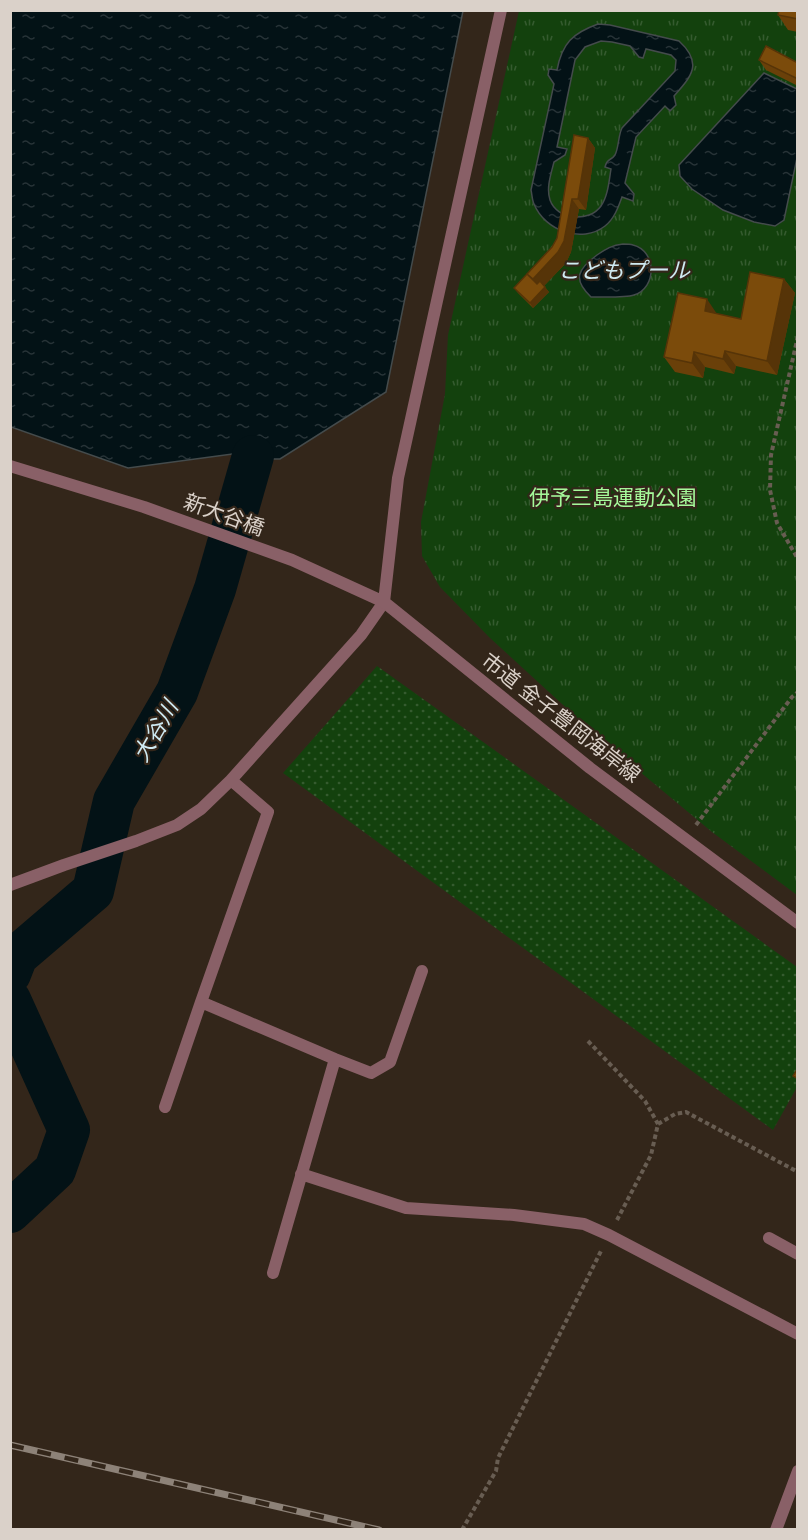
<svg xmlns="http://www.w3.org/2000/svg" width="808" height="1540" font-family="'Fira Sans','Noto Sans JP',sans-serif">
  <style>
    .grass { fill: url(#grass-dots) }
    .park { fill: url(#park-tufts) }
    .water { fill: url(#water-ripples); stroke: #444b4c; stroke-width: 1.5; fill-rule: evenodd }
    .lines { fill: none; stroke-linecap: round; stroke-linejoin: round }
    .river { stroke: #031216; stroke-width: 42 }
    .path { stroke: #685d52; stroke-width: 4; stroke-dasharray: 4.5 3; stroke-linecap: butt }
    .service { stroke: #896067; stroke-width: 12 }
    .minor { stroke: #896067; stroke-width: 12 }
    .tertiary { stroke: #896067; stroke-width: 12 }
    .rail-casing { stroke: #8d8278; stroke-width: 7 }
    .rail { stroke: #33261a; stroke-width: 4.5; stroke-dasharray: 14; stroke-linecap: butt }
    .wall { fill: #6a4009 }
    .shaded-wall { fill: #563408 }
    .building { fill: #7b4b0b; stroke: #563408; stroke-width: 1.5 }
    .labels { text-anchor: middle; stroke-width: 4.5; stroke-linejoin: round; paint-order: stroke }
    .park-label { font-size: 21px; fill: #a5f99a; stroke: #33261a }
    .street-label { font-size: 21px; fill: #dad1c9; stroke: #33261a }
    .water-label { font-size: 22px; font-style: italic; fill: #cfeaf2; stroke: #33261a }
  </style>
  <defs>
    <pattern id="grass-dots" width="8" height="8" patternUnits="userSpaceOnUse" patternTransform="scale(1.5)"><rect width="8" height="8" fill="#13410d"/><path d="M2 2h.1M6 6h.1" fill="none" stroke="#355b2f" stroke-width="1.8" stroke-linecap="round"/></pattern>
    <pattern id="park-tufts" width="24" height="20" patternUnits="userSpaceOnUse" patternTransform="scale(1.5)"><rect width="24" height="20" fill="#13410d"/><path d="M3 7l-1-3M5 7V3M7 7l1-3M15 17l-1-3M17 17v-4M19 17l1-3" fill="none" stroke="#355b2f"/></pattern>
    <pattern id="water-ripples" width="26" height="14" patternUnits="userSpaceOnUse" patternTransform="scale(1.5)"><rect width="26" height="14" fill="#031216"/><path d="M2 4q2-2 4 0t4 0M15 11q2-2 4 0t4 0" fill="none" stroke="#273337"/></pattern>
  </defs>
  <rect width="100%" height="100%" fill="#33261a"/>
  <!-- grass -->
  <path class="grass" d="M 377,666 L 797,967 L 797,1087 L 773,1130 L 283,773 Z"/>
  <!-- park -->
  <path class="park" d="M 519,11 L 797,11 L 797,895 L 712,832 L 597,736 L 490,638 L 440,587 L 422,556 L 421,522 L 445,394 L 448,335 Z"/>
  <!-- water -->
  <path class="water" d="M 11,10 L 463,11 L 386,392 L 280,459 L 262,459 L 240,453 L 128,468 L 11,427 Z
    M 598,24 L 610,25 L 679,41 C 703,63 692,76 674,96 L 676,105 L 670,111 L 665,106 L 636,137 L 625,183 L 634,194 L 633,201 L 622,197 C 618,208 614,219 605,226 C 582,244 545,231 534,204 C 532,200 532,194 531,190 L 554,84 L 548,75 L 549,69 L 557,70 C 562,43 573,33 598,24 ZM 601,41 L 612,42 L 630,46 L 639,57 L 643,58 L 646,49 L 671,55 L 676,60 L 675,71 L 622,128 C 618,136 619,147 615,155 C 611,161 607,158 605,167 L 611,169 C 609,181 608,196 601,206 C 589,223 557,220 550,200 C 546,188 551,174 554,162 L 565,155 L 567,149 L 557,147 L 575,60 L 585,47 Z
    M 764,73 L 797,89 L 797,158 L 784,220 L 775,226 L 754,222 L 723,210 L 692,189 L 680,176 L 679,165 Z
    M 623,244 C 627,244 630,244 633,245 C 657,251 657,288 634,295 C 625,298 602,297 591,297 C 572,279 578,269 597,255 C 606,249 612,245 623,244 Z"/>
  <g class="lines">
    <!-- river -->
    <path class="river" d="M 10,974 L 17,956 L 93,891 L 114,801 L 177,692 L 215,589 L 253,456
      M 10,1000 L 69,1130 L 55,1170 L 10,1212"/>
    <!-- path -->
    <path class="path" d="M 798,336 L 771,455 L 770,490 L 777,523 L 798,559
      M 696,825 L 792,697 L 798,692
      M 588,1041 L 645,1101 L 658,1124 L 651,1155 L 617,1220
      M 658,1124 L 675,1114 L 686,1112 L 798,1172
      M 462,1530 L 496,1471 L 498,1458 L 601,1251"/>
    <!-- service -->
    <path class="service" d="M 769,1238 L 798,1254"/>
    <!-- minor -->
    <path class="minor" d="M 231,780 L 268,812 L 201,1002 L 335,1059 L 371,1073 L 390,1062 L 422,971
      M 10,885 L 64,865 L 136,841 L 177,825 L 201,809 L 231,780 L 361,635 L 384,602
      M 165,1107 L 201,1002
      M 301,1174 L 406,1208 L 514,1215 L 584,1224 L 609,1235 L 798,1334
      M 273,1273 L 335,1059
      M 776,1530 L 798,1471"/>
    <!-- tertiary -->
    <path class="tertiary" d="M 10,466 L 144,507 L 292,560 L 384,602 L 590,768 L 798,923
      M 384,602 L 398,478 L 501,10"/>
    <!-- rail casing -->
    <g class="rail-casing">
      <path id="rail" d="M 10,1445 L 379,1530"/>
    </g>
    <!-- rail -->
    <use href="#rail" class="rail"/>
  </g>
  <!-- wall -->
  <path class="wall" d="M 798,10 L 798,32 L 788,30 L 778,15 Z
    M 759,60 L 798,63 L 798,86 L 766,70 Z
    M 588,138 L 595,148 L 586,210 L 579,209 L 571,252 L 566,263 L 544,286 L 549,292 L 533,308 L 518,293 L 514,288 L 552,247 L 557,238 Z
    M 784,279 L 795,293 L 777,375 L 736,366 L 734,374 L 705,367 L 703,378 L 675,372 L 664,357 L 717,314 L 741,319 Z"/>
  <!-- shaded-wall -->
  <path class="shaded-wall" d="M 588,138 L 595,148 L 586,210 L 578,199 Z
    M 572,199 L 579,209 L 571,252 L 566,263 L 540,290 L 533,279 L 564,241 Z
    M 784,279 L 795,293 L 777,375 L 767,361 Z
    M 545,287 L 549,292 L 533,308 L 530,303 Z
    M 707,299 L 717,314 L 705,311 Z
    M 725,351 L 736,366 L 734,374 L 723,359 Z
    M 694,352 L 705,367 L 703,378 L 692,363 Z"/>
  <!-- building -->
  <path class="building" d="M 779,10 L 798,10 L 798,19 L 778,15 Z
    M 766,46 L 798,63 L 798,79 L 759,60 Z
    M 574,135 L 588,138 L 578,199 L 572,199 L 564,241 L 558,252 L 533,279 L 527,274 L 552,247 L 557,238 Z
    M 750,272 L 784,279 L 767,361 L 725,351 L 723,359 L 694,352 L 692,363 L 664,357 L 678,293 L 707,299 L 705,311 L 741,319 Z
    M 527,274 L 537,284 L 540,281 L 545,287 L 530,303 L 514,288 Z
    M 798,1068 L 798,1079 L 793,1076 Z"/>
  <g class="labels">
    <!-- park labels -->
    <g class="park-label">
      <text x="613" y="505">伊予三島運動公園</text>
    </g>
    <!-- street labels -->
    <g class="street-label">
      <text transform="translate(224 515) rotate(20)" y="7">新大谷橋</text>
      <text transform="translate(561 718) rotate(38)" y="7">市道 金子豊岡海岸線</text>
    </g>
    <!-- water labels -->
    <g class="water-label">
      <text x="624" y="278">こどもプール</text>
      <text transform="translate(155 731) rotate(-60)" y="8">大谷川</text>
    </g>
  </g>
  <!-- border -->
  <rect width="808" height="1540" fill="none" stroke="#dad1c9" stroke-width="24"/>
</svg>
